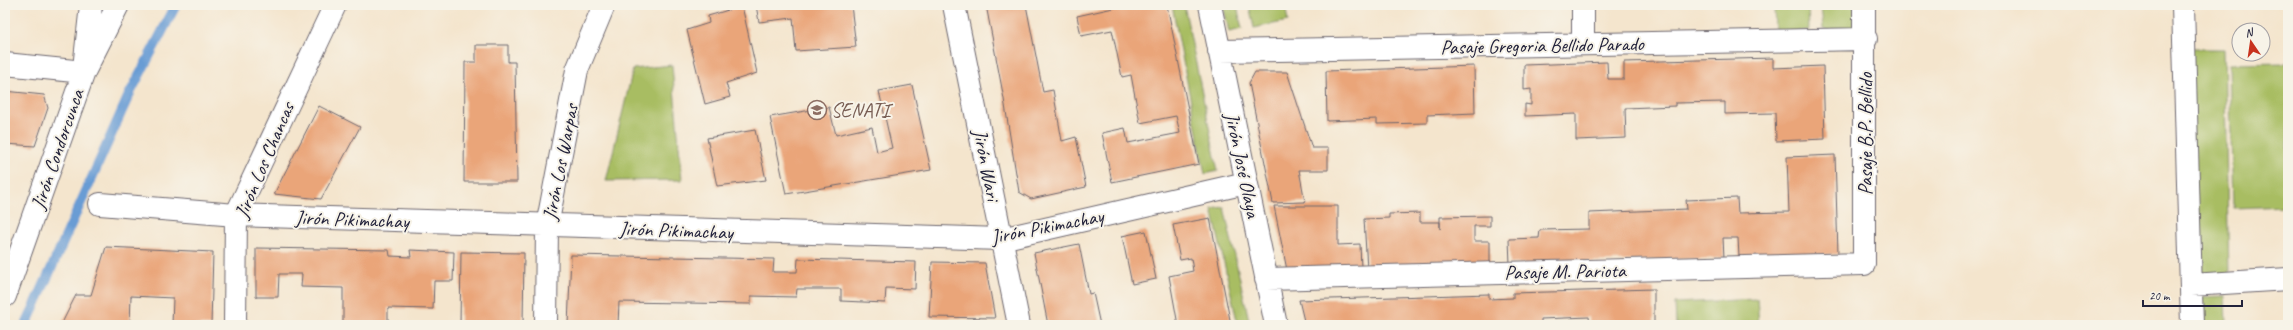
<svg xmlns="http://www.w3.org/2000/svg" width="2293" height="330" font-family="Caveat,sans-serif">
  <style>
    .green { fill: #a8bd62; stroke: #65704e }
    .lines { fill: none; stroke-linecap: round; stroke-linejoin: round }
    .stream { stroke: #699cd4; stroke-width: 10 }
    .building { fill: #eaa579 }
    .minor-casing { stroke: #6c666e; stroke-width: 24 }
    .minor { stroke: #fff; stroke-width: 22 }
    .labels { text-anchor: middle; stroke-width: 4; stroke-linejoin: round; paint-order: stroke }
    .street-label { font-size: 20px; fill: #22223b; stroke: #f7f3e8 }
    .education-label { font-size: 20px; fill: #785e54; stroke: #f7f3e8; text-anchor: start }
  </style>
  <rect width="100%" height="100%" fill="#f7f3e8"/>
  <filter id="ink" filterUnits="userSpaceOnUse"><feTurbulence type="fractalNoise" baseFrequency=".025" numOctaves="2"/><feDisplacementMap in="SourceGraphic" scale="8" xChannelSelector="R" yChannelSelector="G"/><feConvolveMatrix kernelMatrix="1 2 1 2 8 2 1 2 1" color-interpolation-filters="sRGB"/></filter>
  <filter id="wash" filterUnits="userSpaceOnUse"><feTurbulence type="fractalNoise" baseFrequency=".012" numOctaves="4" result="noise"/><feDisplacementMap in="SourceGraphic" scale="16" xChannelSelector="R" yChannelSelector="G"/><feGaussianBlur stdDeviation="0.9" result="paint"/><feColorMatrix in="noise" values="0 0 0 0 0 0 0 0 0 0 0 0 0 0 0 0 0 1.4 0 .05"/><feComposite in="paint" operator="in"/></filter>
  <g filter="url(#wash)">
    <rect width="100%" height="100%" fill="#f4e5cd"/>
    <!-- green -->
    <path class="green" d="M 1172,5 L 1184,5 L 1218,171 L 1205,174 Z
      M 1223,5 L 1237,5 L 1242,29 L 1229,32 Z
      M 1249,5 L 1285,5 L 1288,21 L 1254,28 Z
      M 1774,5 L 1808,5 L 1809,30 L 1775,34 Z
      M 1821,5 L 1856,5 L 1857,29 L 1835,34 L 1823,28 Z
      M 2188,49 L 2224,49 L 2229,275 L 2193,276 Z
      M 2288,63 L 2288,206 L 2233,208 L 2229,64 Z
      M 672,65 L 682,180 L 606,181 L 633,69 Z
      M 1224,207 L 1250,325 L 1238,325 L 1212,209 Z
      M 2225,296 L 2226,325 L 2202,325 L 2201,297 Z
      M 1757,299 L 1759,325 L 1676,325 L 1675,303 Z"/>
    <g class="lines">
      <!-- stream -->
      <path class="stream" d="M 26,325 L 129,95 L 176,5"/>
    </g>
    <g id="blocks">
      <!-- building -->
      <path class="building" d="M 756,5 L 851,5 L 856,47 L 796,51 L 793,18 L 759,22 Z
        M 986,5 L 1026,5 L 1043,92 L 1053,90 L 1062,141 L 1076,137 L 1086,187 L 1031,199 L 1019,192 L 1004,99 Z
        M 1127,5 L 1167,5 L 1199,164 L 1112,182 L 1102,133 L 1125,128 L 1128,143 L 1180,133 L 1176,116 L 1140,123 L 1131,75 L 1122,77 L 1112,30 L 1081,36 L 1077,16 Z
        M 742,6 L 757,73 L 726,83 L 730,97 L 705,104 L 687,30 L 709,23 L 708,16 Z
        M 476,45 L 508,45 L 508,62 L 515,62 L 517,182 L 464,182 L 465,62 L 476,62 Z
        M 1773,58 L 1773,68 L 1823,66 L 1825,139 L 1776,141 L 1775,113 L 1725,114 L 1725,102 L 1675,103 L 1675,106 L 1625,108 L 1626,138 L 1576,140 L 1576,114 L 1525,116 L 1525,104 L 1531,105 L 1531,89 L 1524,90 L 1524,65 L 1607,62 L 1608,79 L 1624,79 L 1624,62 Z
        M 1474,66 L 1475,113 L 1427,115 L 1427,123 L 1377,124 L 1377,119 L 1327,121 L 1326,71 Z
        M 1255,72 L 1287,72 L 1312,148 L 1328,148 L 1328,170 L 1299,170 L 1305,202 L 1273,203 L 1249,83 Z
        M 912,85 L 931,170 L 786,194 L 770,117 L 829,107 L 836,135 L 872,127 L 877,152 L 892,148 L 879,91 Z
        M 5,91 L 44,95 L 48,108 L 35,146 L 5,144 Z
        M 319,106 L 360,127 L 321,199 L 274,194 Z
        M 755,130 L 766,180 L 717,186 L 707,138 Z
        M 1835,155 L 1838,254 L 1739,257 L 1738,238 L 1723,238 L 1724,258 L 1510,264 L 1509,239 L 1539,238 L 1540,230 L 1589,229 L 1589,213 L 1687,209 L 1686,200 L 1737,198 L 1738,213 L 1789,212 L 1787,157 Z
        M 1274,206 L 1338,206 L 1338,245 L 1360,244 L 1361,268 L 1287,270 Z
        M 1420,213 L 1420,222 L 1440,222 L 1440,229 L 1440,217 L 1490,216 L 1490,226 L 1474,226 L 1474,241 L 1490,241 L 1490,265 L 1367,269 L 1364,219 L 1389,218 L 1389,214 Z
        M 1210,218 L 1231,325 L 1178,325 L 1169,276 L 1193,271 L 1191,258 L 1180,260 L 1173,225 Z
        M 1146,231 L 1156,279 L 1132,284 L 1122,236 Z
        M 1079,244 L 1089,294 L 1093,293 L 1100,325 L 1048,325 L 1034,253 Z
        M 106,247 L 213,252 L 211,325 L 172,325 L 173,298 L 131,296 L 130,325 L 61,325 L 76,295 L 91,295 Z
        M 256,248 L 389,250 L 390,256 L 411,257 L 410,250 L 454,252 L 453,281 L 434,281 L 433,309 L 388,308 L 388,324 L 343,324 L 343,288 L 301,287 L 302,274 L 279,274 L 278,297 L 256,297 Z
        M 461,252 L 524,253 L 523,325 L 460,325 Z
        M 571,255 L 774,259 L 773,272 L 797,272 L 798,259 L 916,262 L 915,289 L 886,288 L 885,303 L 841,301 L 841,289 L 797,289 L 796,297 L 751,296 L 751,304 L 619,302 L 618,325 L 568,325 Z
        M 932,262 L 985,263 L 995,318 L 929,317 Z
        M 1654,289 L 1654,325 L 1590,325 L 1589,317 L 1541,319 L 1541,325 L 1305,325 L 1299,300 L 1489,294 L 1489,299 L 1513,298 L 1513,293 Z"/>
    </g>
  </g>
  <g filter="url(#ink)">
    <use href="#blocks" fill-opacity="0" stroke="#6c666e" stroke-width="1"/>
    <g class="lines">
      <!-- minor casing -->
      <g class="minor-casing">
        <path id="minor" d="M 954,5 L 1019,325
          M 1210,5 L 1276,325
          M 1583,5 L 1583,44
          M 2183,5 L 2192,325
          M 1219,51 L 1866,39
          M 85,59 L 91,5
          M 5,64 L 84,72
          M 100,204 L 236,215 L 1001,239 L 1246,183
          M 1266,279 L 1864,264 L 1864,5
          M 2191,285 L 2288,279
          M 5,296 L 84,72 L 118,5
          M 235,325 L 236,215 L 335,5
          M 546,325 L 547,226 L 577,70 L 604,5"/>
      </g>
      <!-- minor -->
      <use href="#minor" class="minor"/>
    </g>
  </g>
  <!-- icons -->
  <defs>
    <g id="school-ring" transform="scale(1)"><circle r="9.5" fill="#f7f3e8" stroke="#8d6e63" stroke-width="1.5"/><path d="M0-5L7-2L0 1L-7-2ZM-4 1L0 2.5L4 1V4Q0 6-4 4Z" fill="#8d6e63"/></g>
  </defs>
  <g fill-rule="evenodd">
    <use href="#school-ring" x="817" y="110"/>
  </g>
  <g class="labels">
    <!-- street labels -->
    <g class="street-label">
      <text transform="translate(1542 45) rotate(-1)" y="7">Pasaje Gregoria Bellido Parado</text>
      <text transform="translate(1865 134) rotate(-90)" y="7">Pasaje B.P. Bellido</text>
      <text transform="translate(57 149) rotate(-71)" y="7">Jirón Condorcunca</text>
      <text transform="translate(264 160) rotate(-67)" y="7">Jirón Los Chancas</text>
      <text transform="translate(560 162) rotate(-79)" y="7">Jirón Los Warpas</text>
      <text transform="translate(987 165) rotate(79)" y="7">Jirón Wari</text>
      <text transform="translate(1243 165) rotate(78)" y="7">Jirón José Olaya</text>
      <text transform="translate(352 219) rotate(2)" y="7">Jirón Pikimachay</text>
      <text transform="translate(1047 226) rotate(-11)" y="7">Jirón Pikimachay</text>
      <text transform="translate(676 230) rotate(2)" y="7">Jirón Pikimachay</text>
      <text transform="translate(1565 271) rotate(-1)" y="7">Pasaje M. Pariota</text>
    </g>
    <!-- education labels -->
    <g class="education-label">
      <text x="831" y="117">SENATI</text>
    </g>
  </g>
  <!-- margin -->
  <rect width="2293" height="330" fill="none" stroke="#f7f3e8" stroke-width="20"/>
  <!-- north arrow -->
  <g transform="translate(2251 42) rotate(347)"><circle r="19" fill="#f7f3e8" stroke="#a29fa3"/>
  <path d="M0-3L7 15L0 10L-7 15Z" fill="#c8321e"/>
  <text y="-6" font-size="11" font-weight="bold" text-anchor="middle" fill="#22223b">N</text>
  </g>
  <!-- scale -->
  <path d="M2143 300v6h99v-6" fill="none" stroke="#22223b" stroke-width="2"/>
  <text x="2149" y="300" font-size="12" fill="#22223b" stroke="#f7f3e8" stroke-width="3" paint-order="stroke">20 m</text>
</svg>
